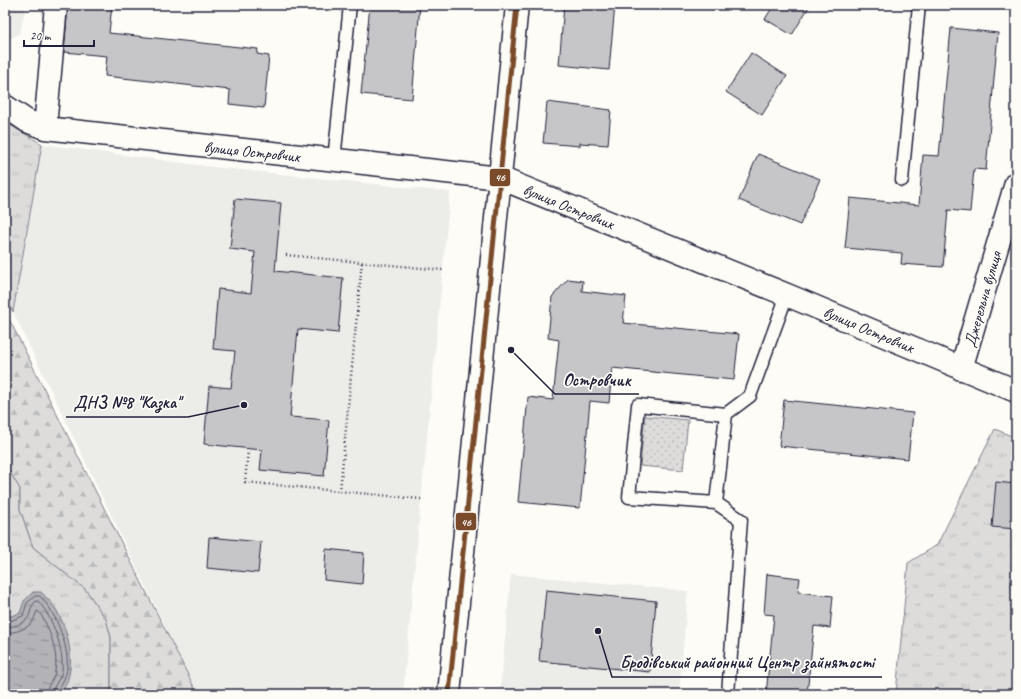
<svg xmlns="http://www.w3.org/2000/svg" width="1021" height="699" font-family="Caveat,sans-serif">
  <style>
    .built { fill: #ecece9 }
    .grass { fill: url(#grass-tufts); stroke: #807f8b }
    .forest { fill: url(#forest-firs); stroke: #807f8b }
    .park { fill: url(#park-dots); stroke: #807f8b }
    .water { fill: url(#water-ripples); stroke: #787885 }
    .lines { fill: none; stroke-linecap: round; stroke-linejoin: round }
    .shore { stroke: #5c5c6d; stroke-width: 1 }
    .building { fill: #c6c6c8; stroke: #22223b }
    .lane-casing { stroke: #22223b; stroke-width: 15 }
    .street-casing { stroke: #22223b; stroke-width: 25 }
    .secondary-casing { stroke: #22223b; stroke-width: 25 }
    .path { stroke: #22223b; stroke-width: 2.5; stroke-dasharray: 1 3; stroke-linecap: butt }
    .lane { stroke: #fdfcf7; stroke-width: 12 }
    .street { stroke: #fdfcf7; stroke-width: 22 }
    .secondary { stroke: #fdfcf7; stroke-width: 22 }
    .bus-1-casing { stroke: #fdfcf7; stroke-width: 8 }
    .bus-1 { stroke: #7a4b2a; stroke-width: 5 }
    .labels { text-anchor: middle; stroke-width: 3.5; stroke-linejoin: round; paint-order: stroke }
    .street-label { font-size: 16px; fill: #22223b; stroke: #fdfcf7 }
    .leader { fill: none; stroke: #22223b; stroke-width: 1.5 }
    .callout-dot { fill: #22223b; stroke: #fdfcf7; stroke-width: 1.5 }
    .callout-label { font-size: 17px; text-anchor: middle; font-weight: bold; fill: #22223b; stroke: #fdfcf7; stroke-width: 3.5; stroke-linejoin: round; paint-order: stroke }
    .line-badge { stroke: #fdfcf7; stroke-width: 1.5 }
    .badge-label { font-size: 11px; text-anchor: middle; font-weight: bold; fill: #fff }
  </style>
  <defs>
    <pattern id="grass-tufts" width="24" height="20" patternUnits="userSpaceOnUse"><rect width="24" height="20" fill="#dddcdb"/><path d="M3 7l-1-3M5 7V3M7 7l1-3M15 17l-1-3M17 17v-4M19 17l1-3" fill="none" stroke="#bdbcbd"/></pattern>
    <pattern id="forest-firs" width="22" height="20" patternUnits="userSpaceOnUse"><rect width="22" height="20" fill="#dddcdb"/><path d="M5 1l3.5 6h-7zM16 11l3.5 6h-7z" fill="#bdbcbd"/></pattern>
    <pattern id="park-dots" width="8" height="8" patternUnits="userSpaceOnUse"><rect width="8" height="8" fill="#dddcdb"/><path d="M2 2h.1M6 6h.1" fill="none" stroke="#bdbcbd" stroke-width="1.8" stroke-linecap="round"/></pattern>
    <pattern id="water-ripples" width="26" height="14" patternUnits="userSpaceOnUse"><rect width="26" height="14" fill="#b2b2b7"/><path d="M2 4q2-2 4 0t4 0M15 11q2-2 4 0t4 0" fill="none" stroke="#909096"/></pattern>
  </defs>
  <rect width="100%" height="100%" fill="#fdfcf7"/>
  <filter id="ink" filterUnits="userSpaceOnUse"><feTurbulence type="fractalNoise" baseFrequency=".025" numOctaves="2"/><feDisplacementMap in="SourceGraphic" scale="8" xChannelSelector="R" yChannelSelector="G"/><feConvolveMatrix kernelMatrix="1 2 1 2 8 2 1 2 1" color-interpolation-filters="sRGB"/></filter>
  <g filter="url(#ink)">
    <!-- built -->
    <path class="built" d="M 5,5 L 26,5 L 20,33 L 5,42 Z
      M 42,144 L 205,166 L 450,192 L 403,693 L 195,689 L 13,312 Z
      M 511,574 L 688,591 L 679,694 L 500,694 Z"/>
    <!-- grass -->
    <path class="grass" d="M 5,122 L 42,144 L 13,312 L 5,297 Z
      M 995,429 L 1016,438 L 1016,694 L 896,694 L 908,563 L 937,545 Z
      M 5,464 L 20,489 L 20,509 L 33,547 L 86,590 L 106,619 L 111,637 L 111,694 L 5,694 Z"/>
    <!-- forest -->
    <path class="forest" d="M 5,311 L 195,689 L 194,694 L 111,694 L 111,637 L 106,619 L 86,590 L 33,547 L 20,509 L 20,489 L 5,464 Z"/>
    <!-- park -->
    <path class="park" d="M 645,416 L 688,420 L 683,470 L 640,466 Z"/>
    <!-- water -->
    <path class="water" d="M 33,592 L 41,592 C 47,598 53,604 57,611 C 70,634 78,673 60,694 L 5,694 L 5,618 L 20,613 L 24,601 Z"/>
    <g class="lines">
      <!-- shore -->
      <path class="shore" d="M 5,622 L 10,621 L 23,616 L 27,603 L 35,596 L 40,596 C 56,612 72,652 66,674 C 64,681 58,689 57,694
        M 5,627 C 13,627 25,624 29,616 C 31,610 31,606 36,601 L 38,601 C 53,617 64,650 62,671 C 60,680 53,686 52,694
        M 5,633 C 14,633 28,629 33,621 C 35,618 35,614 37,611 L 39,612 C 49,626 59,654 55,671 C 54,680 47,685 46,694"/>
    </g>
    <!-- building -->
    <path class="building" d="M 68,5 L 112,5 L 109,33 L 258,49 L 257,54 L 269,56 L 264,108 L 229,104 L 230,90 L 105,76 L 107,56 L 64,52 Z
      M 370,5 L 420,5 L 412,99 L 361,94 Z
      M 564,5 L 615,5 L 609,70 L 559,65 Z
      M 774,5 L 810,5 L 792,35 L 765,19 Z
      M 951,28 L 998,33 L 986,170 L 974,169 L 970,212 L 948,210 L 943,267 L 901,264 L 902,253 L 845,248 L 850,198 L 919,205 L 923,155 L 939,156 Z
      M 751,53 L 787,76 L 762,115 L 726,92 Z
      M 547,102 L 611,110 L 608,145 L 580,143 L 580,146 L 543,143 Z
      M 758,154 L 820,179 L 800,225 L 739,200 Z
      M 235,199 L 281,203 L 275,271 L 343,278 L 338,333 L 298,329 L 290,417 L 329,420 L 324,476 L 260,470 L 262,450 L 204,444 L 209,386 L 231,388 L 235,351 L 213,349 L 218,289 L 251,293 L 255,252 L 230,249 Z
      M 568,279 L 583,281 L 582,291 L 626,296 L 623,323 L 739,334 L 734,380 L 612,368 L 609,403 L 590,401 L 580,508 L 518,502 L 528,397 L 553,400 L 559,340 L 548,338 L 552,297 Z
      M 784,400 L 913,413 L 908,459 L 779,446 Z
      M 996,482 L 1016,484 L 1016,529 L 992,527 Z
      M 209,537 L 261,542 L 258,573 L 207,568 Z
      M 326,549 L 364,553 L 362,584 L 324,580 Z
      M 767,574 L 800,578 L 798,592 L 833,596 L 830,628 L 814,626 L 807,694 L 766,694 L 774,615 L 764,614 Z
      M 546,590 L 656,601 L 650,672 L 539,661 Z"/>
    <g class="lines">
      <!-- lane casing -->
      <g class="lane-casing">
        <path id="lane" d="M 334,160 L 350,5
          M 902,180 L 919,5
          M 716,503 L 726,414
          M 728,694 L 741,520 L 716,503 L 629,497 L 638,405 L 726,414 L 750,396 L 787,295"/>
      </g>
      <!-- street casing -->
      <g class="street-casing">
        <path id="street" d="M 5,106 L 27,121 L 45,128 L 500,178 L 787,295 L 1016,391
          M 45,128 L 56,5
          M 961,369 L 1016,183"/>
      </g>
      <!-- secondary casing -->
      <g class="secondary-casing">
        <path id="secondary" d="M 449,694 L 517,5"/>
      </g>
      <!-- path -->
      <path class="path" d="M 286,255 L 443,270
        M 248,450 L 245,482 L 421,499
        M 340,491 L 362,262"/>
      <!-- lane -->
      <use href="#lane" class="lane"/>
      <!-- street -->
      <use href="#street" class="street"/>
      <!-- secondary -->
      <use href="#secondary" class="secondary"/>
      <!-- bus-1 casing -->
      <g class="bus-1-casing">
        <path id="bus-1" d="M 449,694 L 517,5"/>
      </g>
      <!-- bus-1 -->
      <use href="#bus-1" class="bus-1"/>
    </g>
  </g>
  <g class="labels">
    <!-- street labels -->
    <g class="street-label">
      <text transform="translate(252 151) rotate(6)" y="6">вулиця Островчик</text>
      <text transform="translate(569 206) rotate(22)" y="6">вулиця Островчик</text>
      <text transform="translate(982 299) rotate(-74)" y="6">Джерельна вулиця</text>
      <text transform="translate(869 329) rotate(23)" y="6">вулиця Островчик</text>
    </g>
  </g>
  <!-- callouts -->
  <path class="leader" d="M511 350L555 394H639M244 405L188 417H66M598 631L612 677H882"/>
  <g class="callout-dot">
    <circle cx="511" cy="350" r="4"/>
    <circle cx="244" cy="405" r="4"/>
    <circle cx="598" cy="631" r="4"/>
  </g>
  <g class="callout-label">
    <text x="597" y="386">Островчик</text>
    <text x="127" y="408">ДНЗ №8 "Казка"</text>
    <text x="747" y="668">Бродівський районний Центр зайнятості</text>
  </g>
  <g class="line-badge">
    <rect x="489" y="168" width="22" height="19" rx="4" fill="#7a4b2a"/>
    <rect x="455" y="512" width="22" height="19" rx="4" fill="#7a4b2a"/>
  </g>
  <g class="badge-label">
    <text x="500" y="181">46</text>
    <text x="466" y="526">46</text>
  </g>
  <!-- margin -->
  <rect width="1021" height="699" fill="none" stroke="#fdfcf7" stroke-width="20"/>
  <rect x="10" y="10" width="1001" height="679" fill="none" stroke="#22223b" stroke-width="1.5" filter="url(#ink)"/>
  <!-- scale -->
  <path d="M24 40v6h70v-6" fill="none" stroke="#22223b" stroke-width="2"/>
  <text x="30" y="40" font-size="12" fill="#22223b" stroke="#fdfcf7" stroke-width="3" paint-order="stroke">20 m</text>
</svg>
